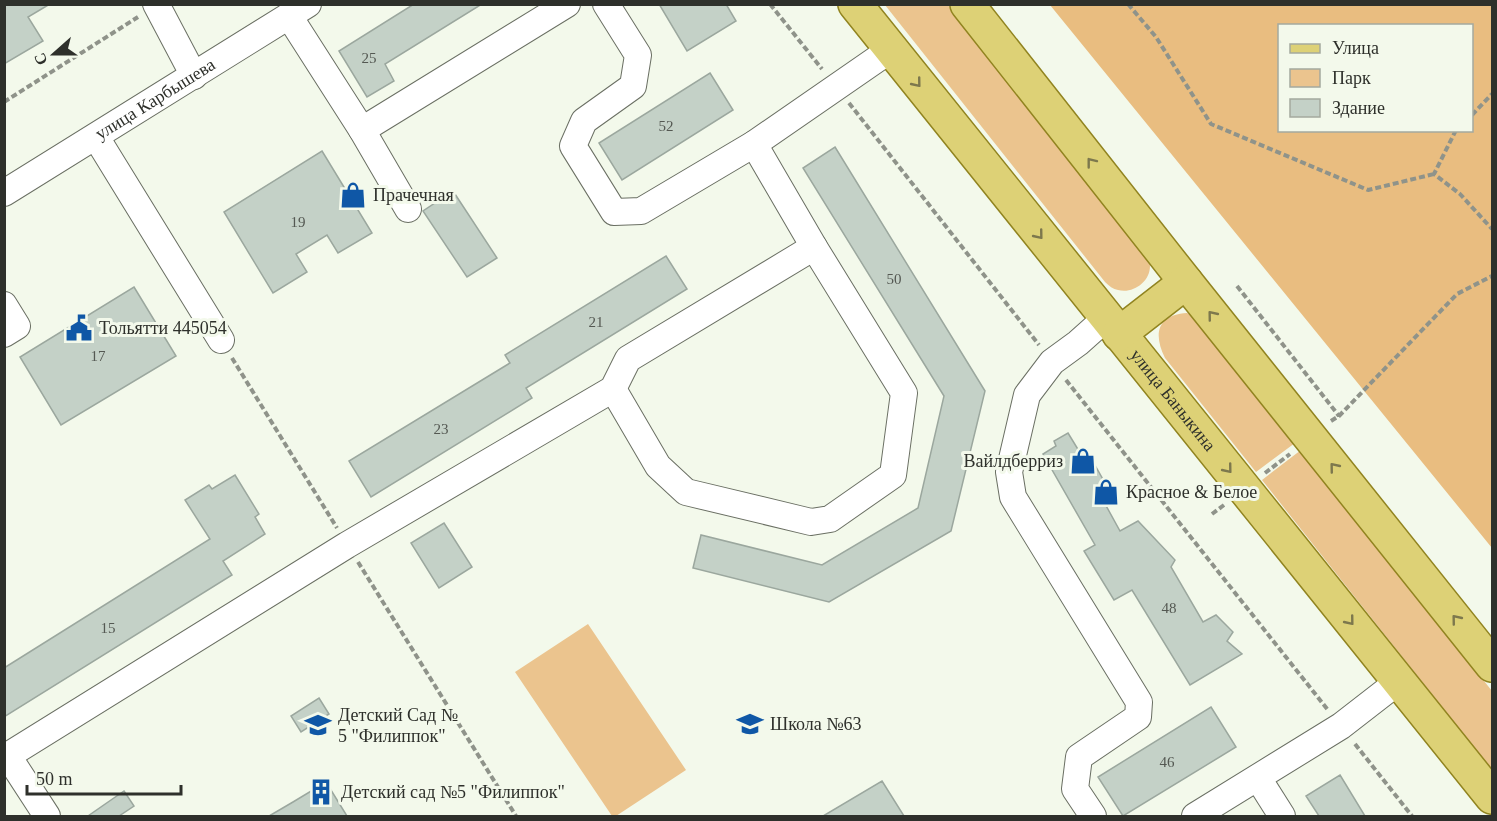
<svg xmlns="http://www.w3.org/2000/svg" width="1497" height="821" font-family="Georgia,serif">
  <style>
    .green { fill: #ebc48e }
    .forest { fill: #e9bd80; fill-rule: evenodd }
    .building { fill: #c4d1c7; stroke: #9ba79e; stroke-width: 1.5 }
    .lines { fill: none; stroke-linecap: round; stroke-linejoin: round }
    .minor-casing { stroke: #6a6f63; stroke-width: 28 }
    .major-casing { stroke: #918420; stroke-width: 36 }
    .path { stroke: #8f938a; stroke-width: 4; stroke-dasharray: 6 3; stroke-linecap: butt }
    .minor { stroke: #fff; stroke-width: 26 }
    .major { stroke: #ddd176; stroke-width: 33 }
    .oneway { stroke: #7d784d }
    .labels { text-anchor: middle; stroke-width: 6; stroke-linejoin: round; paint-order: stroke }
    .number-label { font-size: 15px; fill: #545852 }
    .street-label { font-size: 18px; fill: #2e302b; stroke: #f3f9eb }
    .poi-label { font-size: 18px; fill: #2e302b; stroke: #f3f9eb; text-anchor: start }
  </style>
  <rect width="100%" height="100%" fill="#f3f9eb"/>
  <!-- green -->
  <path class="green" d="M 885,5 L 948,5 L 1148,256 C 1149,259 1150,262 1150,266 C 1150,282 1133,294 1118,290 C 1113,289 1109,286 1105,282 Z
    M 1187,313 L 1193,316 L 1295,443 L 1256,472 L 1165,358 C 1153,334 1157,315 1187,313 Z
    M 1301,450 L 1492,691 L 1492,770 L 1262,480 Z
    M 588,624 L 686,770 L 616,816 L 612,816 L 515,672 Z"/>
  <!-- forest -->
  <path class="forest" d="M 1050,5 L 1492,5 L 1492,548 ZM 1280,26 L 1472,26 L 1472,130 L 1280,130 Z"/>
  <!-- building -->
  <path class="building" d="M 4,4 L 50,4 L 28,17 L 43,41 L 4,64 Z
    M 414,4 L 482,4 L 385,64 L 394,81 L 367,97 L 339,51 Z
    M 659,4 L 726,4 L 736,21 L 687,51 Z
    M 710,73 L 733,110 L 622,180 L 599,143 Z
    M 835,147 L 985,391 L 951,531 L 829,602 L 693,568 L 701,535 L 822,565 L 918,508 L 944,396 L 803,168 Z
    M 322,151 L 372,233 L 338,253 L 327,235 L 296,254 L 307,272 L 273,293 L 224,212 Z
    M 453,191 L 497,258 L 467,277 L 423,211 Z
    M 666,256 L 687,289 L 526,388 L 532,398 L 371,497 L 349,461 L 510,363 L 505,355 Z
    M 134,287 L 176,356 L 61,425 L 20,357 Z
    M 1068,433 L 1082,456 L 1088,453 L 1113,497 L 1104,502 L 1120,531 L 1138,521 L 1175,560 L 1171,567 L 1203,622 L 1216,615 L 1233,632 L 1227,641 L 1242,654 L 1190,685 L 1132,590 L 1114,600 L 1084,551 L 1095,545 L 1043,454 L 1056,446 L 1054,441 Z
    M 235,475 L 259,514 L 255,517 L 265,534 L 223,561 L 232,575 L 4,717 L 4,668 L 210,539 L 185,500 L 209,485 L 212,489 Z
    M 444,523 L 472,567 L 439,588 L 411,543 Z
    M 319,698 L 329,714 L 301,732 L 291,716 Z
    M 1211,707 L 1236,747 L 1123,816 L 1098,777 Z
    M 1340,775 L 1365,816 L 1319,816 L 1306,796 Z
    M 882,781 L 904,816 L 823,816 Z
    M 326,782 L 347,816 L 269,816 L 293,802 Z
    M 124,791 L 134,806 L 119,816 L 88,816 Z"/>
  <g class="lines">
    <!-- minor casing -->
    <g class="minor-casing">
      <g id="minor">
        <path d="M 156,4 L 194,76"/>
        <path d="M 606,4 L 638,55 L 633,86 L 584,121 L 573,146 L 614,212 L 641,211 L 754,144 L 890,50"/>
        <path d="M 289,16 L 362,130 L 408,209"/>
        <path d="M 362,130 L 567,4"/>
        <path d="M 96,137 L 221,340"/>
        <path id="s1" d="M 4,193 L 308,4"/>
        <path d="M 4,305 L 17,326 L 4,334"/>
        <path d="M 613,389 L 658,466 L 686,492 L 811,522 L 830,519 L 893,475 L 904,393 L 814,247 L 754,144"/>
        <path d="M 8,756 L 47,816"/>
        <path d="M 4,758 L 347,545 L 613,389 L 628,359 L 814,247"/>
        <path d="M 1258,778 L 1282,816"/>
        <path d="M 1093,816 L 1075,789 L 1079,757 L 1138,717 L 1139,702 L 1013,497 L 1009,472 L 1027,395 L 1052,362 L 1078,343 L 1106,318"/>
        <path d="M 1195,816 L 1341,726 L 1399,681"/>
      </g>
    </g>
    <!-- major casing -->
    <g class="major-casing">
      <g id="major">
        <path id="s2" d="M 855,4 L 1492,797"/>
        <path d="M 967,4 L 1186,282 L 1492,665"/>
        <path d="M 1119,334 L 1186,282"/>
      </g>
    </g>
    <!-- path -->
    <path class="path" d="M 770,4 L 822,69
      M 1128,4 L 1156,37 L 1211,124 L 1368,190 L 1434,174
      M 4,102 L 138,17
      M 849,103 L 1039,345
      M 1472,115 L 1492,94
      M 1456,130 L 1434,174 L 1460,194 L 1492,229
      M 1237,286 L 1339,416
      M 232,358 L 337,528
      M 1066,380 L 1328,710
      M 1331,421 L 1339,416 L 1457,294 L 1492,276
      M 1265,473 L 1290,454
      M 1212,514 L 1224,505
      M 358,562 L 516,816
      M 1355,744 L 1412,816"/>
    <!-- minor -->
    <use href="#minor" class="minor"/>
    <!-- major -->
    <use href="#major" class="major"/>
  </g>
  <!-- one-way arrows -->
  <defs><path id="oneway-chevron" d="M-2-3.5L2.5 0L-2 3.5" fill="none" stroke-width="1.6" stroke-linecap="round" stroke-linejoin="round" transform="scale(1.5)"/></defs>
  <g class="oneway">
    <use href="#oneway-chevron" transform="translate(917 83) rotate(51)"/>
    <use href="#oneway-chevron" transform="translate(1091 162) rotate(-128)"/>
    <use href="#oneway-chevron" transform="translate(1039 235) rotate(51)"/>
    <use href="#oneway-chevron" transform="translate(1212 315) rotate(-129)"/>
    <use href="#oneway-chevron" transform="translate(1334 467) rotate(-129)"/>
    <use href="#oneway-chevron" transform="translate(1228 469) rotate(51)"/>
    <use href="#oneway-chevron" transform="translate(1456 619) rotate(-129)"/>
    <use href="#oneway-chevron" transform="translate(1350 621) rotate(51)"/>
  </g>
  <!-- icons -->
  <defs>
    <g id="shop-bare" transform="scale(2.07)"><path d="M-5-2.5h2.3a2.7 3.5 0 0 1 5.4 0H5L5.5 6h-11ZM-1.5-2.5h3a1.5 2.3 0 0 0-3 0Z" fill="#0f57a6" stroke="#f3f9eb" stroke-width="2.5" paint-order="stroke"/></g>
    <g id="civic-bare" transform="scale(2.07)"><path d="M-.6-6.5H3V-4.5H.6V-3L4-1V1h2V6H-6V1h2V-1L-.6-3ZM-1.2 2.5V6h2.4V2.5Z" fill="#0f57a6" stroke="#f3f9eb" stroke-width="2.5" paint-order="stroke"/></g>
    <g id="school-bare" transform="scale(2.07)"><path d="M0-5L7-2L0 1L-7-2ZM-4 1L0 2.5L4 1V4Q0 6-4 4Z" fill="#0f57a6" stroke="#f3f9eb" stroke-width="2.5" paint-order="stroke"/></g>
    <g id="building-bare" transform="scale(2.07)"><path d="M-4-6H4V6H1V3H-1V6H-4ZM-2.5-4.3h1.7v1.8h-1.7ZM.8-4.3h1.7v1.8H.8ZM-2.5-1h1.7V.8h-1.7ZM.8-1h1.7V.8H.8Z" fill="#0f57a6" stroke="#f3f9eb" stroke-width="2.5" paint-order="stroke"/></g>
  </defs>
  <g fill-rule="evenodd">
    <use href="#shop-bare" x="353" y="195"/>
    <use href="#civic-bare" x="79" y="328"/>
    <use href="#shop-bare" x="1083" y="461"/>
    <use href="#shop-bare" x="1106" y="492"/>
    <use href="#school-bare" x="750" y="724"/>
    <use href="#school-bare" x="318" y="725"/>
    <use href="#building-bare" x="321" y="792"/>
  </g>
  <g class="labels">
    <!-- number labels -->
    <g class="number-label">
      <text x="369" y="63">25</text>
      <text x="666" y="131">52</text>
      <text x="298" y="227">19</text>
      <text x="894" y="284">50</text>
      <text x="596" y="327">21</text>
      <text x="98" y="361">17</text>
      <text x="441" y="434">23</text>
      <text x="1169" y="613">48</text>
      <text x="108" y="633">15</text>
      <text x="1167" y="767">46</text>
    </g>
    <!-- street labels -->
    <g class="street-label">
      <text dy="6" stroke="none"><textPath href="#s1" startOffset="178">улица Карбышева</textPath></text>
      <text dy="6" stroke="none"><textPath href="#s2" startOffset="508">улица Баныкина</textPath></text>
    </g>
    <!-- poi labels -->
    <g class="poi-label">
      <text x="373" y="201">Прачечная</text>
      <text x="99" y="334">Тольятти 445054</text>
      <text x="1063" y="467" text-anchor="end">Вайлдберриз</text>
      <text x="1126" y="498">Красное &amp; Белое</text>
      <text x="338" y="721">Детский Сад №<tspan x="338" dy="21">5 "Филиппок"</tspan></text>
      <text x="770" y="730">Школа №63</text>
      <text x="341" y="798">Детский сад №5 "Филиппок"</text>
    </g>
  </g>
  <!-- border -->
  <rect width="1497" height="821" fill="none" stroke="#2e302b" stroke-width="12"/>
  <!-- legend -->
  <rect x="1278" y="24" width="195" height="108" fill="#f3f9eb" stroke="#a4a99e" stroke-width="1.5"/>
  <rect x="1290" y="44" width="30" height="9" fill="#ddd176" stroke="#a4a99e" stroke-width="1.5"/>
  <text x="1332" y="54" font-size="18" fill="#2e302b">Улица</text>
  <rect x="1290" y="69" width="30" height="18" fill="#ebc48e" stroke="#a4a99e" stroke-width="1.5"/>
  <text x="1332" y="84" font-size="18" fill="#2e302b">Парк</text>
  <rect x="1290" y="99" width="30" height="18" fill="#c4d1c7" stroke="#a4a99e" stroke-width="1.5"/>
  <text x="1332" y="114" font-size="18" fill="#2e302b">Здание</text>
  <!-- north arrow -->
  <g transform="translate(54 54) rotate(249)" stroke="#f3f9eb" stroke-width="4.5" paint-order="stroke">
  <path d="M0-4.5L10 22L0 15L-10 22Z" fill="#2e302b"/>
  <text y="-9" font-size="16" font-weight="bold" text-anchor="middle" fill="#2e302b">С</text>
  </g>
  <!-- scale -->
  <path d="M27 785v9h154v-9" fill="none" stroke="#2e302b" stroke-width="3"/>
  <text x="36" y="785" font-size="18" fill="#2e302b" stroke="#f3f9eb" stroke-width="4.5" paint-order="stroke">50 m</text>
</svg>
